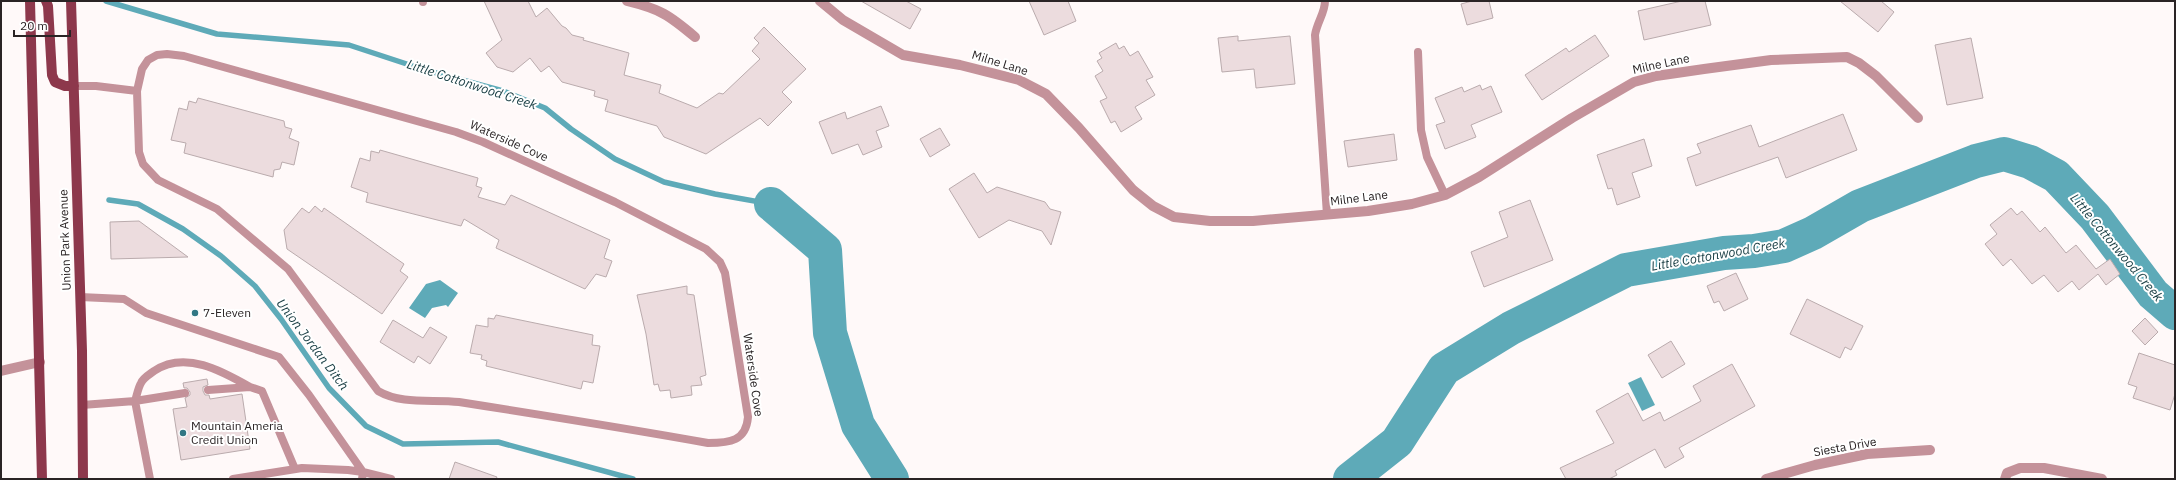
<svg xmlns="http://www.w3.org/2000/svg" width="2176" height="480" font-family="'IBM Plex Sans',sans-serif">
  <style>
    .water { fill: #5eaab8 }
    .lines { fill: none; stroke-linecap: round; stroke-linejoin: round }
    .stream { stroke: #5eaab8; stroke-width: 5.5 }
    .river { stroke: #5eaab8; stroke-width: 34 }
    .building { fill: #ecdcde; stroke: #baabad }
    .lane { stroke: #c4929a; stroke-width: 8 }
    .street { stroke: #c4929a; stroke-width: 10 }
    .primary { stroke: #8d384c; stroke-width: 10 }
    .poi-dot { fill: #317784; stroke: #fff; stroke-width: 1.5 }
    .labels { text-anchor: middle; stroke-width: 4; stroke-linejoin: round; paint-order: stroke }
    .street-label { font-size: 12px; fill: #2a2425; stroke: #fff }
    .poi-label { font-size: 12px; fill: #2a2425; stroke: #fff; text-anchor: start }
    .water-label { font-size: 13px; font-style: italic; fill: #173c42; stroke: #fff }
  </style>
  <rect width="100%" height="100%" fill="#fff9f9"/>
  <!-- water -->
  <path class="water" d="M 440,280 L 458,293 L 448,307 L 446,305 L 432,308 L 425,318 L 409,308 L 426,284 Z
    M 1641,377 L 1655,405 L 1642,411 L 1628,383 Z"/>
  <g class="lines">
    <!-- stream -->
    <path class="stream" d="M 106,1 L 217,34 L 349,45 L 425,70 L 503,91 L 545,108 L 571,129 L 615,159 L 664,182 L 715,194 L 771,204
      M 109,200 L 138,204 L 183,229 L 221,256 L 255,286 L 281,319 L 329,388 L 366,426 L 403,444 L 498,442 L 633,479"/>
    <!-- river -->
    <path class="river" d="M 771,204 L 825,250 L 830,333 L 858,425 L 892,479
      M 1350,479 L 1397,442 L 1444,369 L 1511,328 L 1626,270 L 1724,253 L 1754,251 L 1784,246 L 1813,233 L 1860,206 L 1976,161 L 2004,154 L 2030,162 L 2056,176 L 2095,217 L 2153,294 L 2175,313"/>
  </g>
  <!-- building -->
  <path class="building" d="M 484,1 L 528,1 L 536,17 L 547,8 L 562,26 L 566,28 L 572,35 L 584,38 L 583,40 L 629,53 L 624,75 L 661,85 L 659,93 L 697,108 L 719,93 L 723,94 L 760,59 L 752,51 L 759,43 L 754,38 L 764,27 L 806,69 L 782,92 L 792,102 L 768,126 L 760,118 L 706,154 L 664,137 L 657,126 L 605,111 L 608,100 L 594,96 L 595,91 L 562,82 L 549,66 L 541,72 L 530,58 L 513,72 L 497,67 L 486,53 L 502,40 Z
    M 861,1 L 906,1 L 921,9 L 910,29 Z
    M 1029,1 L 1068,1 L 1076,21 L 1044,35 Z
    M 1472,1 L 1489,1 L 1493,18 L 1467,25 L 1461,4 Z
    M 1682,1 L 1705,1 L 1711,25 L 1644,40 L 1638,11 Z
    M 1840,1 L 1881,1 L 1894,12 L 1878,32 Z
    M 1595,35 L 1609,56 L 1542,100 L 1525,75 L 1566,48 L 1569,52 Z
    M 1238,36 L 1238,41 L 1290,36 L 1295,84 L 1256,88 L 1254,69 L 1222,72 L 1218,38 Z
    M 1971,38 L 1983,98 L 1947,105 L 1935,45 Z
    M 1116,43 L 1119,49 L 1124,46 L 1130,56 L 1138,51 L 1153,77 L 1146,80 L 1155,95 L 1135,107 L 1142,119 L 1121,132 L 1115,121 L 1111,123 L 1100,101 L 1107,98 L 1095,76 L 1103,71 L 1097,61 L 1102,58 L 1099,53 Z
    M 1480,85 L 1482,90 L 1491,86 L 1502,112 L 1471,125 L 1476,137 L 1445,149 L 1436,125 L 1445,122 L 1435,98 L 1462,87 L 1464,92 Z
    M 198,98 L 284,121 L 285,127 L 292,129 L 289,138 L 299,142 L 294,165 L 282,162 L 280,169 L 274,170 L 273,177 L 184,153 L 186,143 L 171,140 L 179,108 L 187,110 L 189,101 L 196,103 Z
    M 881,106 L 889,126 L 876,131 L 882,147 L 863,155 L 858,144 L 832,154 L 819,122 L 845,112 L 847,119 Z
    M 1843,114 L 1857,150 L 1786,178 L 1778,157 L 1696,186 L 1687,158 L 1701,153 L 1697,144 L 1751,125 L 1759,147 Z
    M 940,128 L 950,145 L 930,157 L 920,139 Z
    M 1394,134 L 1397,160 L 1348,167 L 1344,141 Z
    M 1644,139 L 1652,166 L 1632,173 L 1640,197 L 1617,205 L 1612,188 L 1608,189 L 1597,155 Z
    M 380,150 L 478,178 L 476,186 L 482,188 L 478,197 L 505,205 L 511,195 L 610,240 L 604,258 L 612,261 L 606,277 L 596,274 L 585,289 L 496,248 L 499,240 L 464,219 L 461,226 L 366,202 L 368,193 L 351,187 L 360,158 L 370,161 L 371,151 L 379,153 Z
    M 974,173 L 987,193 L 997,187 L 1045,202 L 1050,209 L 1061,212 L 1051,245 L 1042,231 L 1009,220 L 979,238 L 949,189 Z
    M 1530,200 L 1553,260 L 1484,287 L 1471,252 L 1508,237 L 1499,212 Z
    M 315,206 L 322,212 L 324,208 L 404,264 L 400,271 L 408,277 L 382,314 L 287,249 L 284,230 L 302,208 L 309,213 Z
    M 2011,208 L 2017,215 L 2022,211 L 2040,232 L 2045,227 L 2066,253 L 2076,245 L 2096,269 L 2110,259 L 2120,274 L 2106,285 L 2098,274 L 2079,290 L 2072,281 L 2058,292 L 2044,275 L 2032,284 L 2011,259 L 2003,266 L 1985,244 L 1997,234 L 1990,225 Z
    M 139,221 L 188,257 L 111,259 L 110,222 Z
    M 1736,273 L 1748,299 L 1724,311 L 1719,301 L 1714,303 L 1707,286 Z
    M 687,286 L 687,294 L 694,295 L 706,375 L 700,377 L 702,385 L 691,386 L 692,395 L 671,398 L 670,390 L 660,391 L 658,384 L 654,385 L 646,334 L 637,295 Z
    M 1807,299 L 1863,326 L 1851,350 L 1845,347 L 1840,358 L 1790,334 Z
    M 496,315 L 593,335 L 592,345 L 600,346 L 593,383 L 583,381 L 581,389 L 486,366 L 487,361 L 481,359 L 482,355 L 470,353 L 476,325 L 488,327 L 488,318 L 494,319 Z
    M 2145,318 L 2158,332 L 2145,345 L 2132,331 Z
    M 393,320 L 423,338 L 430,327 L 447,337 L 430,364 L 418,356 L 414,363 L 380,342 Z
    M 1671,341 L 1685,364 L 1662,378 L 1648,355 Z
    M 2139,353 L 2175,365 L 2175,394 L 2170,410 L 2133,398 L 2137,387 L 2128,384 Z
    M 1732,364 L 1755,406 L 1679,448 L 1684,457 L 1665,468 L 1655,449 L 1615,471 L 1617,475 L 1609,479 L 1566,479 L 1560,468 L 1614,443 L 1596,411 L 1628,393 L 1643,421 L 1660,412 L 1664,421 L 1701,401 L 1693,386 Z
    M 207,379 L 208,385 L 203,387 L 203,391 L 205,395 L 209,395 L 210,399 L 242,394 L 250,449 L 181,460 L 173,409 L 187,407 L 185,398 L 190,395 L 190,392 L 187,388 L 184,388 L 183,383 Z
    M 455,462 L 497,477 L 496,479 L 449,479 Z"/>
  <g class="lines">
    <!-- lane -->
    <path class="lane" d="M 423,1 L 423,2
      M 1325,1 C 1325,13 1317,22 1315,35 L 1327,215
      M 1418,52 L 1421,130 L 1427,157 L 1445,195
      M 167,54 L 184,56 L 456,132 L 483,142 L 615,202 L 706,249 L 720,262 L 725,273 L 748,417 C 746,441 730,443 708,443 C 625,428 542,415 459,402 C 432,399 402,405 378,391 L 288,269 L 217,209 L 158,180 L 143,164 L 139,152 L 137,91 L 142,69 L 148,60 L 157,55 Z
      M 74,86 L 96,86 L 137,91
      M 80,297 L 124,299 L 146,313 L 279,357 L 309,395 L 363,472 L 391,479
      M 208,390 L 250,387 L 262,391 L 295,469
      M 185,393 L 135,401 C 137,395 138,388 141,383 C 143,378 150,374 154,371 C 185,350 222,371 250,387
      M 82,405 L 135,401 L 150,479
      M 233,479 L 302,468 L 348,470 L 363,472 L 362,479"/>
    <!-- street -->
    <path class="street" d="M 627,1 C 660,9 669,15 695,37
      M 820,1 L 843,20 L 903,55 L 960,65 L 1019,80 L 1046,94 L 1079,128 L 1133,190 L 1153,206 L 1174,217 L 1210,221 L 1253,221 L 1368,211 L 1412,204 L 1445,195 L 1479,177 L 1572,118 L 1634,82 L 1656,76 L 1704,69 L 1771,60 L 1847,57 L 1859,63 L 1876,76 L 1918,118
      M 1,371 L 40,362
      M 1766,479 L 1815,465 L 1867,454 L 1930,450
      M 2005,479 L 2007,473 L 2020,468 L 2044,468 L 2102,479"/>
    <!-- primary -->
    <path class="primary" d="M 30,1 L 42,479
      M 46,1 L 48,6 L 52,75 L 55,82 L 65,86 L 74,86
      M 71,1 L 82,351 L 83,479"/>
  </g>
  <!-- markers -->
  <g class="poi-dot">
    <circle cx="195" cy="313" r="4"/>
    <circle cx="183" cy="433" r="4"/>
  </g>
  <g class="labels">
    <!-- street labels -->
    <g class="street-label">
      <text transform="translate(1000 63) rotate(17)" y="4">Milne Lane</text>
      <text transform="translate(1661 64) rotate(-12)" y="4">Milne Lane</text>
      <text transform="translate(509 141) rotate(24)" y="4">Waterside Cove</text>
      <text transform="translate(1359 198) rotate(-7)" y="4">Milne Lane</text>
      <text transform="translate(65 240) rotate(-92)" y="4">Union Park Avenue</text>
      <text transform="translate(753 375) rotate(82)" y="4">Waterside Cove</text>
      <text transform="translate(1845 447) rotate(-10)" y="4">Siesta Drive</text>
    </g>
    <!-- poi labels -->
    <g class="poi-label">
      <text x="203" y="317">7-Eleven</text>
      <text x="191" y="430">Mountain Ameria<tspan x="191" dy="14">Credit Union</tspan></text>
    </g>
    <!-- water labels -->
    <g class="water-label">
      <text transform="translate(472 84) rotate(18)" y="5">Little Cottonwood Creek</text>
      <text transform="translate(2117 247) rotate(50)" y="5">Little Cottonwood Creek</text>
      <text transform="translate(1718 254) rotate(-10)" y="5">Little Cottonwood Creek</text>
      <text transform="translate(313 344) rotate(53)" y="5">Union Jordan Ditch</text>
    </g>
  </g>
  <!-- border -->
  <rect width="2176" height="480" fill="none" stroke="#2a2425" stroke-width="4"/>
  <!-- scale -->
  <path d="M14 30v6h56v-6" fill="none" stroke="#2a2425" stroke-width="2"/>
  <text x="20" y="30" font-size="12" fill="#2a2425" stroke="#ffffff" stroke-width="3" paint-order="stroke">20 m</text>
</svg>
